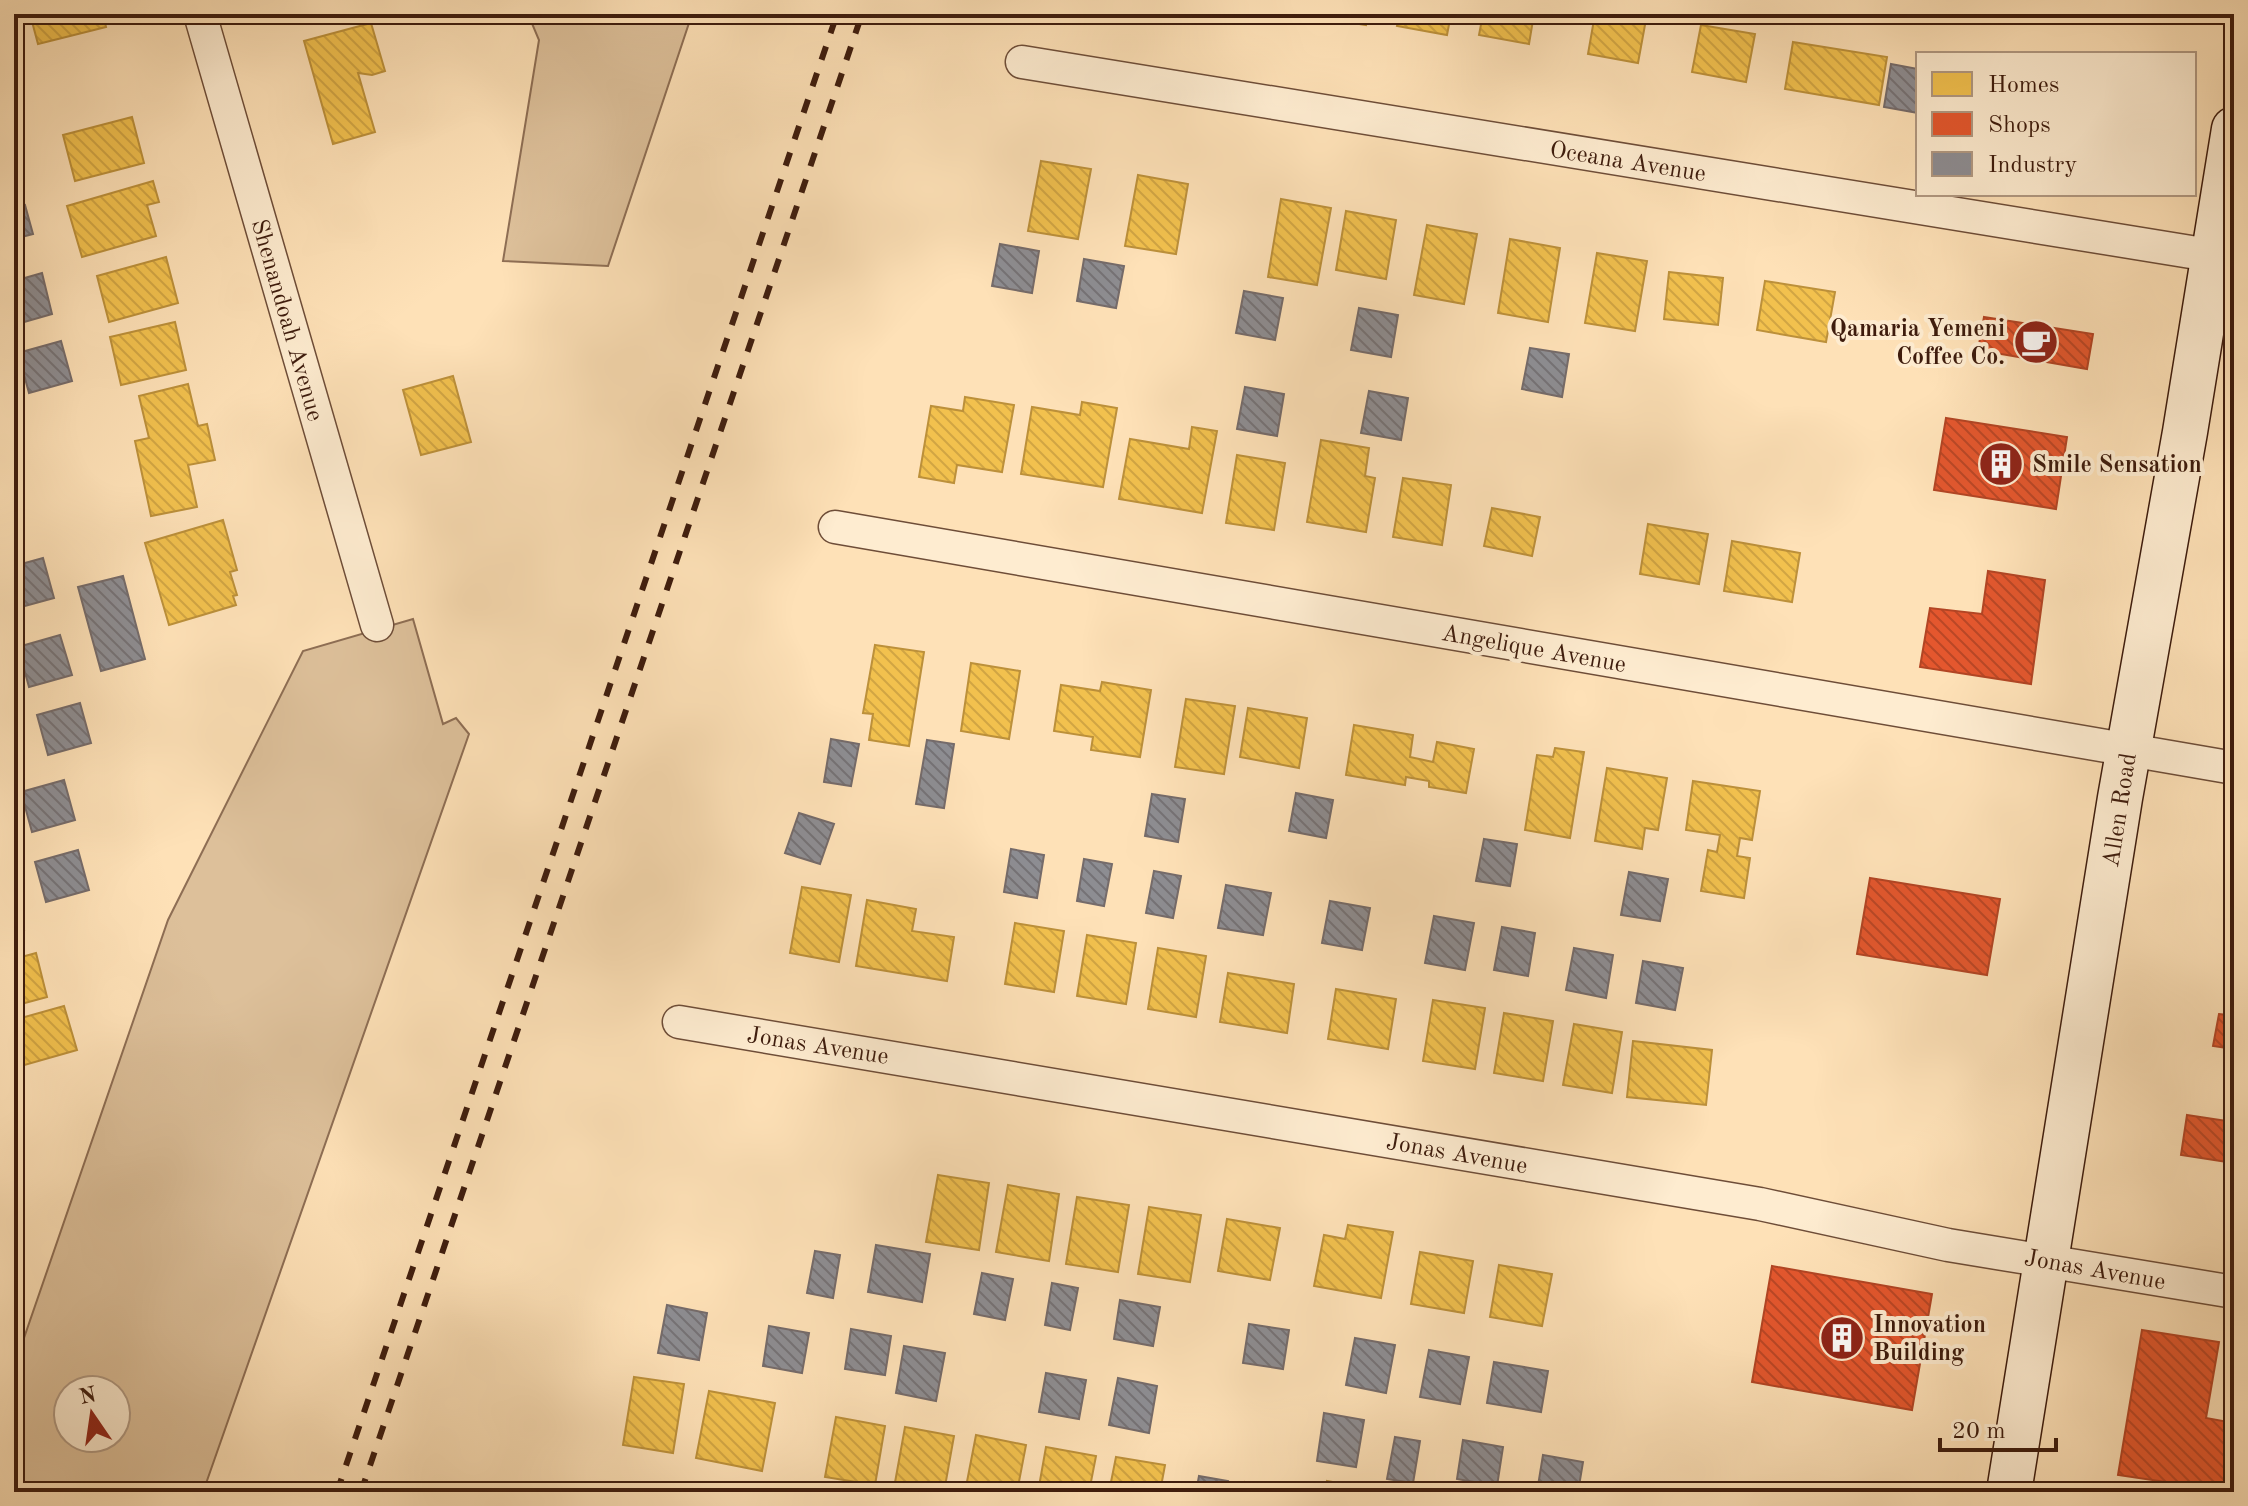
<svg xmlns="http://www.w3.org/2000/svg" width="2248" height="1506" font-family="'Old Standard TT',serif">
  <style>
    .grass { fill: #ddc09a; stroke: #8e6e54; stroke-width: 2; fill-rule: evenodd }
    .homes { fill: url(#homes-back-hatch); stroke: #bc903a; stroke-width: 2 }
    .shops { fill: url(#shops-back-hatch); stroke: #b24524; stroke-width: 2 }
    .industry { fill: url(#industry-back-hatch); stroke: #756b6a; stroke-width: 2 }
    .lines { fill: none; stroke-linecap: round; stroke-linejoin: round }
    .street-casing { stroke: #6e4d38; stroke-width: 35 }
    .secondary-casing { stroke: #3e1c0d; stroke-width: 47 }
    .street { stroke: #feecd0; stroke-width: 32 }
    .secondary { stroke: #feecd0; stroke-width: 44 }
    .rail { stroke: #3e1c0d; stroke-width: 6; stroke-dasharray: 14 14; stroke-linecap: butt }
    .labels { text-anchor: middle; stroke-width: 8; stroke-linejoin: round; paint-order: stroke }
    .street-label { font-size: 24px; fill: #3e1c0d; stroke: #feecd0 }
    .poi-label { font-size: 24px; font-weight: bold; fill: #3e1c0d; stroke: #feecd0; text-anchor: start }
  </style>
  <defs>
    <pattern id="homes-back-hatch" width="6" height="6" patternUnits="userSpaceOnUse" patternTransform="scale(2)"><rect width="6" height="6" fill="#f2c14e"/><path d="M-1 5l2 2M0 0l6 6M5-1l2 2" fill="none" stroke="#d1a543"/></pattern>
    <pattern id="shops-back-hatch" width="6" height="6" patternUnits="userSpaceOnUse" patternTransform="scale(2)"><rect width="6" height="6" fill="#e4572e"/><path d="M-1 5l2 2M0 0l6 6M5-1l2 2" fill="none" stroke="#ba4726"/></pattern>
    <pattern id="industry-back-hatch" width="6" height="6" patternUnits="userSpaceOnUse" patternTransform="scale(2)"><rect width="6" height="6" fill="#8d8d92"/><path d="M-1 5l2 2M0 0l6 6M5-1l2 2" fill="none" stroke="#757276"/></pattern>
  </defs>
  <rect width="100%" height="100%" fill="#fee1b7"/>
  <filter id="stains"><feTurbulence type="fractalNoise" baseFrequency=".0025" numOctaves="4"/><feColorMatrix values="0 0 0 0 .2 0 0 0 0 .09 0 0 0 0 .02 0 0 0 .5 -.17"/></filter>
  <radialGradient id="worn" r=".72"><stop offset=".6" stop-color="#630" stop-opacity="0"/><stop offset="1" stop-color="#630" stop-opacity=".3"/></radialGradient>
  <!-- grass -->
  <path class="grass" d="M 528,14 L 692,14 L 608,266 L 503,261 L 539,40 Z
    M 413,619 L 443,724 L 456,718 L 469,734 L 203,1492 L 14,1492 L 14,1367 L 168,920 L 303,651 ZM 68,1390 L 116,1390 L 116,1438 L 68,1438 Z"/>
  <!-- homes -->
  <path class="homes" d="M 30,14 L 103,14 L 106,27 L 38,44 Z
    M 1316,14 L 1367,14 L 1366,25 L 1315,17 Z
    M 1400,14 L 1451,14 L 1447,35 L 1397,26 Z
    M 1483,14 L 1534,14 L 1529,44 L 1479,35 Z
    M 1595,14 L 1647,14 L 1638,63 L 1588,54 Z
    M 371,23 L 385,71 L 372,75 L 358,73 L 375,132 L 333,144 L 304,41 Z
    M 1701,25 L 1755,34 L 1746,82 L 1692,72 Z
    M 1793,42 L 1887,57 L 1879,105 L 1785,89 Z
    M 132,117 L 144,163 L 75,181 L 63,135 Z
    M 1041,161 L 1091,169 L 1078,239 L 1028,231 Z
    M 1138,175 L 1188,184 L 1176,254 L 1125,246 Z
    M 153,181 L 159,202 L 147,205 L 156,236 L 82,257 L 67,206 Z
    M 1281,199 L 1331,208 L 1317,285 L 1268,277 Z
    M 1346,211 L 1396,220 L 1386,279 L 1336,270 Z
    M 1427,225 L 1477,234 L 1464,304 L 1414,295 Z
    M 1510,239 L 1560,248 L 1548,322 L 1498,313 Z
    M 1597,253 L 1647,261 L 1635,331 L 1585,323 Z
    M 166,257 L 178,303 L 109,322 L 97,276 Z
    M 1669,272 L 1723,278 L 1718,325 L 1664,319 Z
    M 1765,281 L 1835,292 L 1826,342 L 1757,330 Z
    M 175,322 L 186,370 L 121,385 L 110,337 Z
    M 453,376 L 471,442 L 421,455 L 403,390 Z
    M 188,384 L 198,426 L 207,424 L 215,460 L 188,465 L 197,507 L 151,516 L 135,441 L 149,438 L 139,396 Z
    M 965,397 L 1014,405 L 1002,472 L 957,465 L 954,483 L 919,477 L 931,406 L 963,411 Z
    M 1082,402 L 1117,408 L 1103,487 L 1021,474 L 1032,407 L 1080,415 Z
    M 1192,427 L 1217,431 L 1202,513 L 1119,499 L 1130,439 L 1189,449 Z
    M 1321,440 L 1369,448 L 1365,476 L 1375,478 L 1366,532 L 1307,522 Z
    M 1237,455 L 1285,463 L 1274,530 L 1226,523 Z
    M 1403,478 L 1451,485 L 1442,545 L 1393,537 Z
    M 1492,508 L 1540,517 L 1532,556 L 1484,546 Z
    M 223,520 L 237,570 L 230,572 L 237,595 L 233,596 L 236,605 L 169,625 L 145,543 Z
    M 1648,524 L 1708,534 L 1699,584 L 1640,574 Z
    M 1732,541 L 1800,553 L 1792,602 L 1724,591 Z
    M 875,645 L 924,652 L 909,746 L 869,740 L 873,714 L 863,713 Z
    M 971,663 L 1020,671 L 1009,739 L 961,731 Z
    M 1102,682 L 1151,690 L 1140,757 L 1091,750 L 1093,737 L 1054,731 L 1061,685 L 1100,691 Z
    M 1186,699 L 1235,706 L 1224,774 L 1175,767 Z
    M 1248,708 L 1307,718 L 1299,768 L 1240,757 Z
    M 1354,725 L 1413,735 L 1410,757 L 1433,762 L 1437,742 L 1474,749 L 1466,793 L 1429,787 L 1429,781 L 1406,777 L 1405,785 L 1346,775 Z
    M 1555,748 L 1584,752 L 1570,838 L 1525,830 L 1537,755 L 1553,757 Z
    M 1607,768 L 1667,778 L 1658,830 L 1645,828 L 1642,849 L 1595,841 Z
    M 1693,781 L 1760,791 L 1752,840 L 1740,838 L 1737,856 L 1750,858 L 1744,898 L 1701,891 L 1708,850 L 1717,852 L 1720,835 L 1686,830 Z
    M 802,887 L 851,895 L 839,962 L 790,953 Z
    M 14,891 L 24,930 L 14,933 Z
    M 867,900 L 916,909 L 912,931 L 954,937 L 947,981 L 856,966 Z
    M 1015,923 L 1064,931 L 1054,992 L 1005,984 Z
    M 1087,935 L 1136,943 L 1126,1004 L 1077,996 Z
    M 1158,948 L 1206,956 L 1196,1017 L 1148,1009 Z
    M 36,953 L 47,997 L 14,1006 L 14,959 Z
    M 1228,973 L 1294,984 L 1287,1033 L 1220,1022 Z
    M 1336,989 L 1396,999 L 1388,1049 L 1328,1039 Z
    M 1433,1000 L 1485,1008 L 1475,1069 L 1423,1061 Z
    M 64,1006 L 77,1050 L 14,1068 L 14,1020 Z
    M 1504,1013 L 1553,1021 L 1543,1081 L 1494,1073 Z
    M 1574,1024 L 1622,1032 L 1612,1093 L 1563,1085 Z
    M 1633,1041 L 1712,1050 L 1706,1105 L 1627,1097 Z
    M 938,1175 L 989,1183 L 979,1250 L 926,1242 Z
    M 1008,1185 L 1059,1194 L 1049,1261 L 996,1252 Z
    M 1077,1197 L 1129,1205 L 1118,1272 L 1066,1264 Z
    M 1149,1207 L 1201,1215 L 1190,1282 L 1138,1274 Z
    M 1227,1219 L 1280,1228 L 1270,1280 L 1218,1271 Z
    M 1348,1225 L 1393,1232 L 1381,1298 L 1314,1286 L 1324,1235 L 1345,1239 Z
    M 1420,1252 L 1473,1261 L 1464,1313 L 1411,1304 Z
    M 1499,1265 L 1552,1274 L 1542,1326 L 1490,1317 Z
    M 634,1377 L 684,1384 L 673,1453 L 623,1445 Z
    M 709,1391 L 775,1403 L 762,1471 L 696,1458 Z
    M 836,1417 L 885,1426 L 875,1485 L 825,1477 Z
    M 905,1427 L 954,1436 L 944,1492 L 920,1492 L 894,1488 Z
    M 976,1435 L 1026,1445 L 1017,1492 L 965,1492 Z
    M 1046,1447 L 1096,1456 L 1089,1492 L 1038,1492 Z
    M 1116,1457 L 1165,1465 L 1160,1492 L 1109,1492 Z
    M 1327,1481 L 1378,1490 L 1377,1492 L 1325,1492 Z
    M 1245,1482 L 1302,1492 L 1243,1492 Z"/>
  <!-- shops -->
  <path class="shops" d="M 1984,317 L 2093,334 L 2087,369 L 1978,350 Z
    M 1946,418 L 2067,437 L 2056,509 L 1934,490 Z
    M 1988,571 L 2045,580 L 2031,684 L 1920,667 L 1930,608 L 1982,614 Z
    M 1870,878 L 2000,899 L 1987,975 L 1857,954 Z
    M 2219,1014 L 2234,1016 L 2234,1049 L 2213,1046 Z
    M 2187,1115 L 2234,1122 L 2234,1163 L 2181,1155 Z
    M 1772,1266 L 1932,1294 L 1912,1410 L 1752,1382 Z
    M 2142,1330 L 2219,1342 L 2206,1418 L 2234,1423 L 2234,1492 L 2118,1475 Z"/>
  <!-- industry -->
  <path class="industry" d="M 1891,64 L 1918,69 L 1918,113 L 1884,107 Z
    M 25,205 L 33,234 L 14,239 L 14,208 Z
    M 1000,244 L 1039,251 L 1032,293 L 992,286 Z
    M 1084,259 L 1124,266 L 1116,308 L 1077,301 Z
    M 42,273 L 52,314 L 14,325 L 14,281 Z
    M 1244,291 L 1283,298 L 1275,340 L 1236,333 Z
    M 1359,308 L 1398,315 L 1391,357 L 1351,350 Z
    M 61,341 L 72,381 L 29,393 L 18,353 Z
    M 1530,348 L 1569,354 L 1562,397 L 1522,389 Z
    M 1245,387 L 1284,394 L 1277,436 L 1237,429 Z
    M 1369,391 L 1408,398 L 1401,440 L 1361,433 Z
    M 43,558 L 54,598 L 14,609 L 14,566 Z
    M 123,576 L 145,659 L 101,671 L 78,587 Z
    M 60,635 L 72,675 L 29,687 L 18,647 Z
    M 80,703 L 91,743 L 48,755 L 37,715 Z
    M 831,739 L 859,744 L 851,786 L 824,782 Z
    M 927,740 L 954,744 L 944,808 L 916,804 Z
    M 64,780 L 75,820 L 32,832 L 21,792 Z
    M 1296,793 L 1333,800 L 1326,838 L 1289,831 Z
    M 1152,794 L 1185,799 L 1178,842 L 1145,836 Z
    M 799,813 L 834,824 L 820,864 L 785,853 Z
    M 1484,839 L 1517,844 L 1510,886 L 1476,881 Z
    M 1011,849 L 1044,855 L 1037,898 L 1004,892 Z
    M 78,850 L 89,890 L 46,902 L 35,862 Z
    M 1084,859 L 1112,864 L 1104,906 L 1077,901 Z
    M 1154,871 L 1181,876 L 1173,918 L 1146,913 Z
    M 1629,872 L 1668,879 L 1660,921 L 1621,915 Z
    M 1226,885 L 1271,893 L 1263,935 L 1218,928 Z
    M 1330,901 L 1370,908 L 1362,950 L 1322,943 Z
    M 1434,916 L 1474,923 L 1465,970 L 1425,963 Z
    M 1502,927 L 1535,933 L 1528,976 L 1494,970 Z
    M 1574,948 L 1613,955 L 1606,998 L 1566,990 Z
    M 1643,961 L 1683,968 L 1675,1010 L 1636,1003 Z
    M 876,1245 L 930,1254 L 922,1302 L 868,1292 Z
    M 815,1251 L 840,1255 L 833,1298 L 807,1293 Z
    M 982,1273 L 1013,1279 L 1005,1320 L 974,1314 Z
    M 1052,1283 L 1078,1288 L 1070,1330 L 1045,1325 Z
    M 1120,1300 L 1160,1307 L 1153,1346 L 1114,1339 Z
    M 667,1305 L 707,1313 L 699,1360 L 658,1353 Z
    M 1249,1324 L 1289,1330 L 1283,1369 L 1243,1363 Z
    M 769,1326 L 809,1333 L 802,1373 L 763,1366 Z
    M 851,1329 L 891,1336 L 885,1375 L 845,1369 Z
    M 1355,1338 L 1395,1345 L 1386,1393 L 1346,1385 Z
    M 904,1346 L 945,1353 L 936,1401 L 896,1393 Z
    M 1429,1350 L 1469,1357 L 1460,1404 L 1420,1397 Z
    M 1494,1362 L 1548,1371 L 1541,1412 L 1487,1403 Z
    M 1046,1373 L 1086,1380 L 1079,1419 L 1039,1412 Z
    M 1118,1378 L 1157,1386 L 1149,1433 L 1109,1425 Z
    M 1324,1413 L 1364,1420 L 1356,1467 L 1317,1461 Z
    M 1395,1437 L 1420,1441 L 1413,1483 L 1387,1479 Z
    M 1463,1440 L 1503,1447 L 1497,1486 L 1457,1479 Z
    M 1543,1455 L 1583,1462 L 1578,1492 L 1537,1492 Z
    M 1199,1476 L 1228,1481 L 1226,1492 L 1196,1492 Z"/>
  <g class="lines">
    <!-- street casing -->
    <g class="street-casing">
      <path id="street" d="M 200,14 L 377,625
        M 1022,62 L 2234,259
        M 835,527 L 2234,768
        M 679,1022 L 1760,1204 L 1948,1245 L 2234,1292"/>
    </g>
    <!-- secondary casing -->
    <g class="secondary-casing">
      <path id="secondary" d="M 2009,1492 L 2120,798 L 2185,432 L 2234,129"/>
    </g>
    <!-- street -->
    <use href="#street" class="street"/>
    <!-- secondary -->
    <use href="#secondary" class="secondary"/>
    <!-- rail -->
    <path class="rail" d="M 337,1492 L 837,14
      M 361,1492 L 862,14"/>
  </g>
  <!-- icons -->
  <defs>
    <g id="cafe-disc" transform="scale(2.3)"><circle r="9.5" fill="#8f2418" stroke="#feecd0"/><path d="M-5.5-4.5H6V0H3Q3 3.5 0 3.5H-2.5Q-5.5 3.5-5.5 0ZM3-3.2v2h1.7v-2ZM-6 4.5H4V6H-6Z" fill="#fff"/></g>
    <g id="building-disc" transform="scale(2.3)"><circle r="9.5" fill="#8f2418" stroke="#feecd0"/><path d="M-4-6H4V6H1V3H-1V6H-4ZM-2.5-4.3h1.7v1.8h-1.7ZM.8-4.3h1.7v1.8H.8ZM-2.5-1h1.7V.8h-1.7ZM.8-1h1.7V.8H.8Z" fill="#fff"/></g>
  </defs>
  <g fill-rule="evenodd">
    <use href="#cafe-disc" x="2036" y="342"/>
    <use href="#building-disc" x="2001" y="464"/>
    <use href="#building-disc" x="1842" y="1338"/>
  </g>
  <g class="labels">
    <!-- street labels -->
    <g class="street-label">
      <text transform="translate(1628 161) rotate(9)" y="8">Oceana Avenue</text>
      <text transform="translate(288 320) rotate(74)" y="8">Shenandoah Avenue</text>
      <text transform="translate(1534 648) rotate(10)" y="8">Angelique Avenue</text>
      <text transform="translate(2119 810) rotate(-81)" y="8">Allen Road</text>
      <text transform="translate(818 1045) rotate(9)" y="8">Jonas Avenue</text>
      <text transform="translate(1457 1153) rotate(10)" y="8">Jonas Avenue</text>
      <text transform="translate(2095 1269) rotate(10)" y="8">Jonas Avenue</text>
    </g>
    <!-- poi labels -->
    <g class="poi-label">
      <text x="2005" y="336" text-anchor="end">Qamaria Yemeni<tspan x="2005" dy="28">Coffee Co.</tspan></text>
      <text x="2032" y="472">Smile Sensation</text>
      <text x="1873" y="1332">Innovation<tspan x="1873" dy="28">Building</tspan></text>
    </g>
  </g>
  <!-- margin -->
  <rect width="2248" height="1506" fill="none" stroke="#fee1b7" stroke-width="48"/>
  <rect x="16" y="16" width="2216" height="1474" fill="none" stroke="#3e1c0d" stroke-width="4"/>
  <rect x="24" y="24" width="2200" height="1458" fill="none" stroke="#3e1c0d" stroke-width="2"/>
  <!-- legend -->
  <rect x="1916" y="52" width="280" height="144" fill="#feecd0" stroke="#b19982" stroke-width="2"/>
  <rect x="1932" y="72" width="40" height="24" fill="#f2c14e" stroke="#b19982" stroke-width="2"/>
  <text x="1988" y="92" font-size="24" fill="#3e1c0d">Homes</text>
  <rect x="1932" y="112" width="40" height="24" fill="#e4572e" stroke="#b19982" stroke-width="2"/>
  <text x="1988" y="132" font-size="24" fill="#3e1c0d">Shops</text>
  <rect x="1932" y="152" width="40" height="24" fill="#8d8d92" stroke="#b19982" stroke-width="2"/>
  <text x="1988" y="172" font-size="24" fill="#3e1c0d">Industry</text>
  <!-- north arrow -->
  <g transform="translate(92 1414) rotate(347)"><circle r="38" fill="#feecd0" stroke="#b19982" stroke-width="2"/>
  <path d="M0-6L14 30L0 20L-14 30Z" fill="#8f2418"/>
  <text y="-12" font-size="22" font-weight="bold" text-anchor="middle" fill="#3e1c0d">N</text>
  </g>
  <!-- scale -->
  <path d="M1940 1438v12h116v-12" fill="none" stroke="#3e1c0d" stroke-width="4"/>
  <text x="1952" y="1438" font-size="24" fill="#3e1c0d" stroke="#feecd0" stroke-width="6" paint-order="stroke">20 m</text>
  <rect width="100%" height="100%" filter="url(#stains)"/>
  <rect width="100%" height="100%" fill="url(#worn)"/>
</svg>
